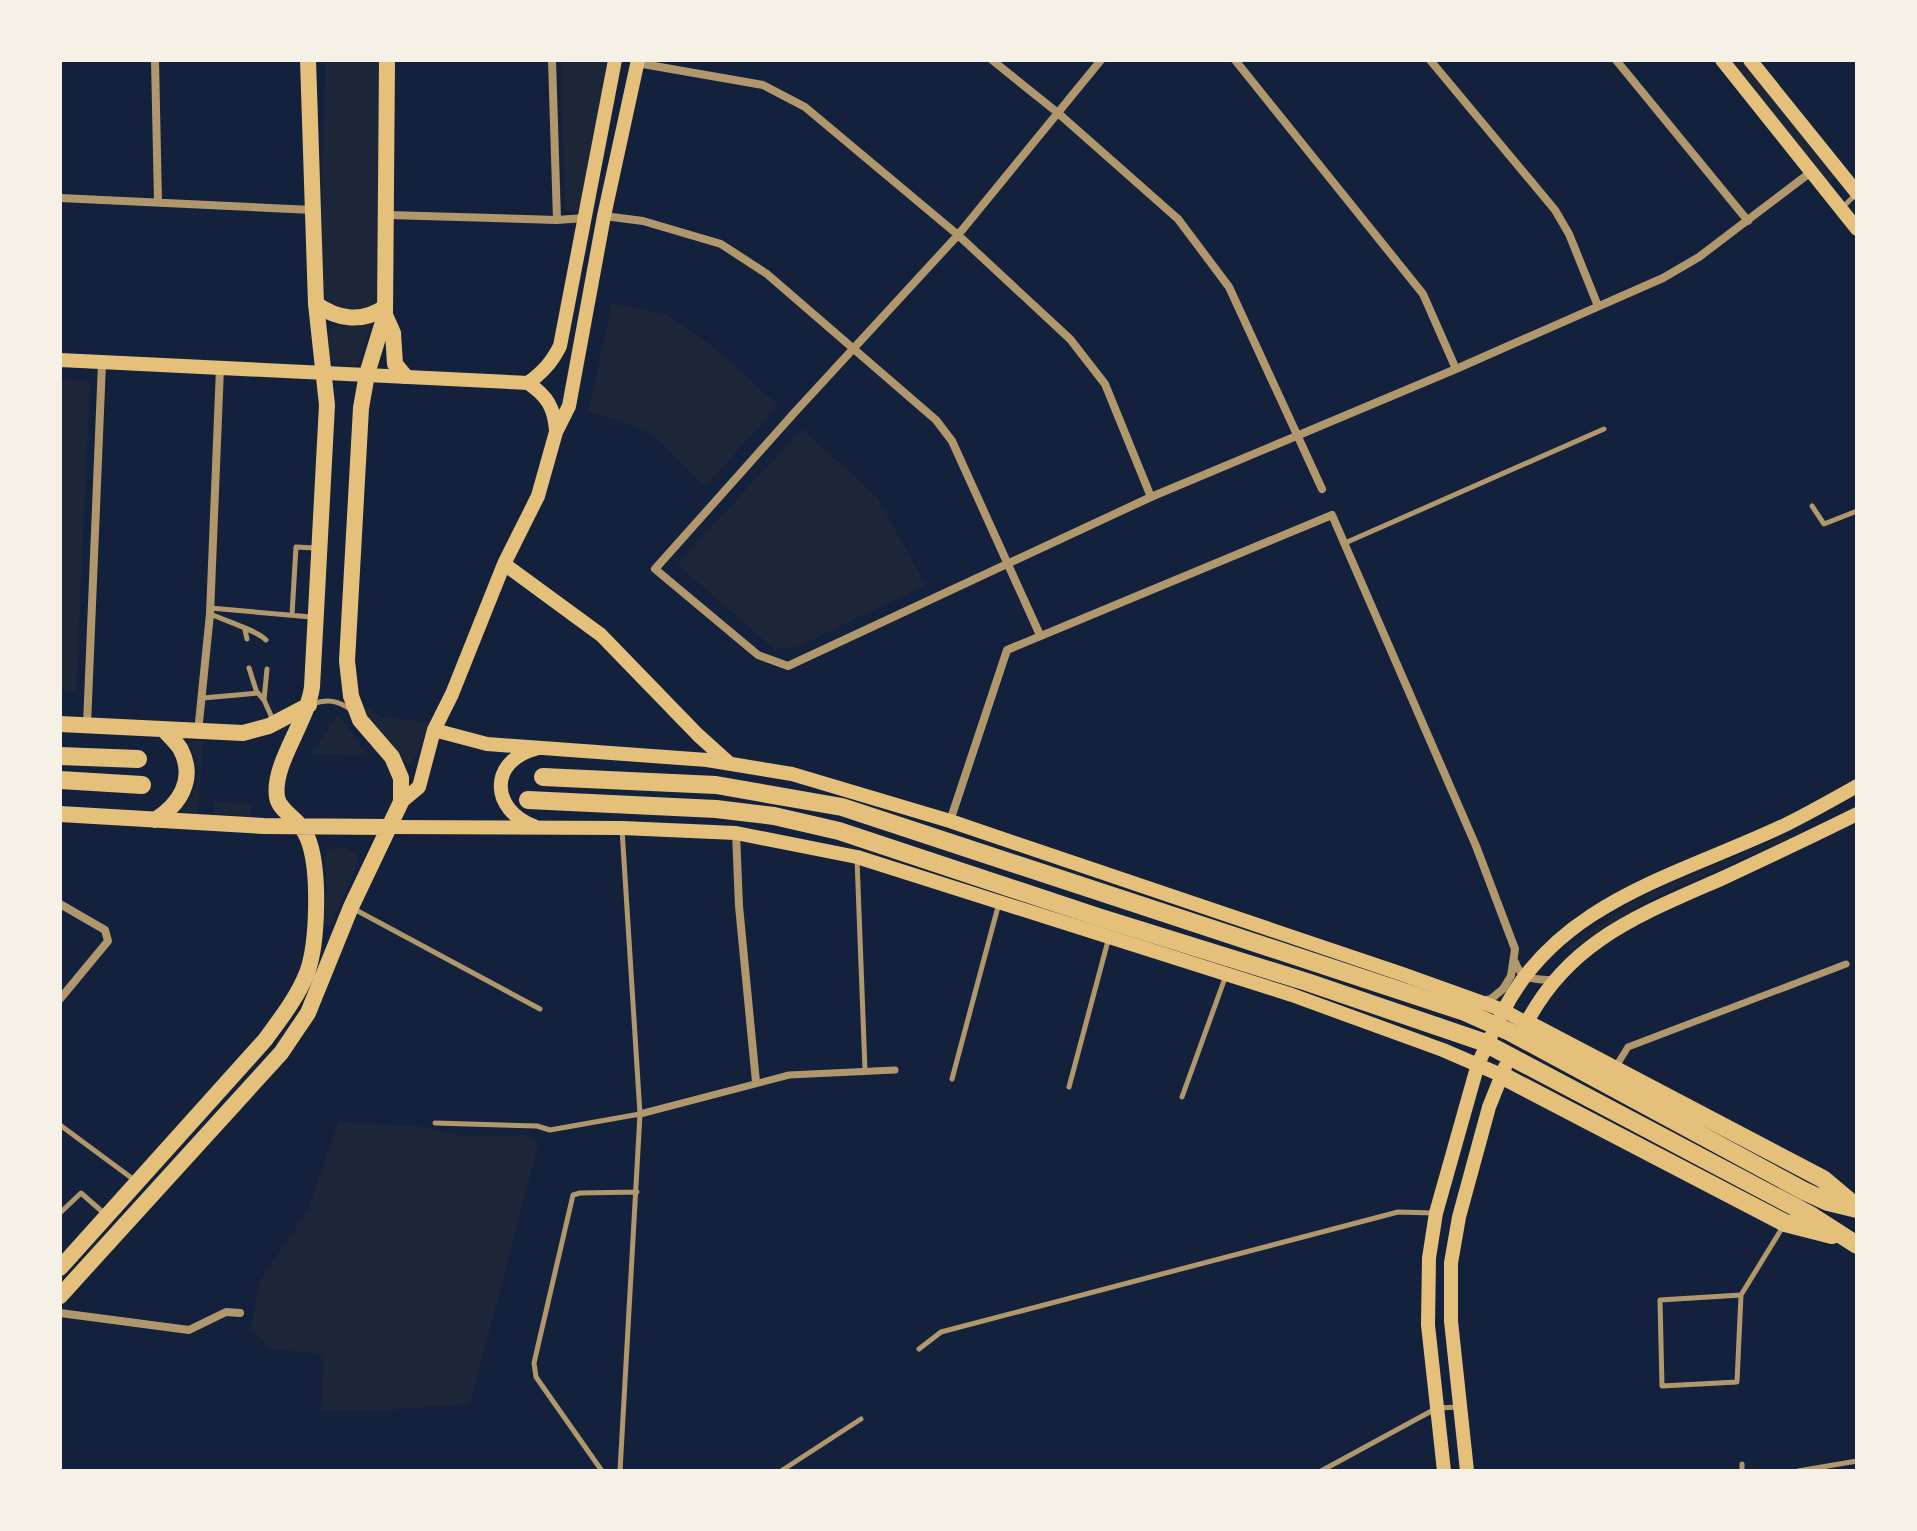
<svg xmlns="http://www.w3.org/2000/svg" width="1917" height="1531" font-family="Signika,sans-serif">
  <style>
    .green { fill: #1d2539 }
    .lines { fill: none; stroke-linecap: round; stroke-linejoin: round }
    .service { stroke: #b1986c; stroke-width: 5 }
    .pedestrian { stroke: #b1986c; stroke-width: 7 }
    .minor { stroke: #b1986c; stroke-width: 8 }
    .secondary { stroke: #e5c07b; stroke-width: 14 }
    .primary { stroke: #e5c07b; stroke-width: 16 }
    .trunk { stroke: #e5c07b; stroke-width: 18 }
  </style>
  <rect width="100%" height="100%" fill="#14213d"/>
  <!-- green -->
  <path class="green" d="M 325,60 L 380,60 L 379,284 L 373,303 L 362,312 L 331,307 L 325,296 L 321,266 Z
    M 561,60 L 607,60 L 581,213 L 565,211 Z
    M 1730,60 L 1742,60 L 1837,177 L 1829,183 Z
    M 612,303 L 666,314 L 716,349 L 778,405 L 705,487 L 655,436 L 617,420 L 588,413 Z
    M 368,322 L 371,326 L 359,363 L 353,366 L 331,362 C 322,308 337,336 368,322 Z
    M 60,379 L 90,381 L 76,692 L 60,691 Z
    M 802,429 L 877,497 L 926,585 L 795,648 L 774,649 L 677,564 Z
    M 368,708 L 381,717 L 436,723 L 409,767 L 365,711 Z
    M 337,716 L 346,724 L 368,756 L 311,754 Z
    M 192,741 L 203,741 L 198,813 L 184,812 L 181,809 C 200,790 203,766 188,744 Z
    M 214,802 L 252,804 L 251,816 L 213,814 Z
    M 1786,835 L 1788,839 L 1646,901 L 1643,896 Z
    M 345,848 L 357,854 L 358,863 L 330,927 L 323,925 L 327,887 L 324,856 L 328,849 Z
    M 1640,897 L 1644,903 L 1571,951 L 1568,946 Z
    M 338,1122 L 416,1126 L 462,1136 L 530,1135 L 538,1146 L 470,1404 L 367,1411 L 322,1410 L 324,1354 L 267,1349 L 260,1337 L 250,1332 L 260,1281 L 309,1208 Z"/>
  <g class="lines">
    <!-- service -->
    <path class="service" d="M 1841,209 L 1857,193
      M 1812,506 L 1824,524 L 1857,511
      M 1345,543 L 1604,429
      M 210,608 L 311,617
      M 210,614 C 224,620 258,631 266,640
      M 292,615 L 296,547 L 315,548
      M 245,630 L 247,639
      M 249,668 L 257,693
      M 267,669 L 264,700 L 273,720
      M 203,698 L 258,693 L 264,700
      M 312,704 C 327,699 338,700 351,710
      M 857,859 L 865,1070
      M 354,909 L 540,1009
      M 952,1079 L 999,903
      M 1069,1087 L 1109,937
      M 1182,1097 L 1225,978
      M 435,1123 L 537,1126 L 550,1130 L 640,1114
      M 60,1125 L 133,1179
      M 60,1213 L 81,1193 L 106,1215
      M 1741,1295 L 1660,1300 L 1662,1386 L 1737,1382 L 1741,1295 L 1784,1225
      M 919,1349 L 941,1332 L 1398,1212 L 1433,1213
      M 1742,1464 L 1742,1471
      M 602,1471 L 536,1377 L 534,1363 L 573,1195 L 580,1193 L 637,1192
      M 620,1471 L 640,1114 L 622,829
      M 781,1471 L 861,1419
      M 1321,1471 L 1437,1408 L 1460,1407
      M 1798,1471 L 1857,1461"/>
    <!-- pedestrian -->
    <path class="pedestrian" d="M 1615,1068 L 1628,1047 L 1846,964
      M 640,1114 L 789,1075 L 895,1070"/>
    <!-- minor -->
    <path class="minor" d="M 155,60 L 158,202
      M 552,60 L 557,220
      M 992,60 L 1058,113 L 1178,219 L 1229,287 L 1322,489
      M 1101,60 L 958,235 L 795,412 L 655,569 L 758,655 L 788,666 L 1151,497 L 1456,369 L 1663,278 L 1699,257 L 1811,172
      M 1235,60 L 1423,294 L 1456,369
      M 1430,60 L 1555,210 L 1569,234 L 1598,306
      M 1616,60 L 1748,221
      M 637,63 L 763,85 L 805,107 L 958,235 L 1070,339 L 1105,384 L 1151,497
      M 60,198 L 312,210
      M 388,215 L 557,220 L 584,218
      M 604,216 L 643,221 L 721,244 L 767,274 L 936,420 L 952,441 L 1040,635
      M 87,725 L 102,363
      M 198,732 L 210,614 L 220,368
      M 950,821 L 1007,650 L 1332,515 L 1476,846 L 1515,949 L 1511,976 L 1503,989 L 1491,999 L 1482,1001
      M 736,833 L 739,906 L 756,1082
      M 60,904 L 105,930 L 108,941 L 60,999
      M 1515,962 C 1521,980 1537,980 1554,980
      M 60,1313 L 189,1330 L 226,1312 L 240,1313"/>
    <!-- secondary -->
    <path class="secondary" d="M 1722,60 L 1857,229
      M 1750,60 L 1857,193
      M 60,360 L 528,383 C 547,396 554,407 556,430
      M 528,383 C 543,372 552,362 560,346 L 615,60
      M 504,564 L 601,635 L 698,735 L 729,763
      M 434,730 L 487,744 L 707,760 L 792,774 L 950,821 L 1402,974 L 1503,1010 L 1526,1023
      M 401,802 L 419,787 L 434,730 L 452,694 L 504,564 L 538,496 L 556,432 L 569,406 L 604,216 L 638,60
      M 534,826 C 491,810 488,762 535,749
      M 388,827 L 622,828 L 736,833 L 857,857 L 1292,995 L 1443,1050 L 1501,1075
      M 1500,1018 C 1554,901 1681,875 1787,824 C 1811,812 1834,799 1857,786
      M 1523,1030 C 1565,942 1639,915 1723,878 C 1768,857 1813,836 1857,814
      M 1444,1471 L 1428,1325 L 1429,1258 L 1436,1213 L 1478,1064 L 1491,1036
      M 1467,1471 L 1451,1321 L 1451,1263 L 1459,1217 L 1489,1107 L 1505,1067"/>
    <!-- primary -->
    <path class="primary" d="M 316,304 C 338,320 363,323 385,307
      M 385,315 L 393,333 L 395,364 L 405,376
      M 60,724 L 243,733 L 269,726 L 309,705
      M 60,814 L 264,826 L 388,827
      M 155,820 C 179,805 196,780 181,750 C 178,744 170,737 165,731
      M 60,1268 L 265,1040 C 281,1018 297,998 307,973 C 318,943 320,869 308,839 C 301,819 279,812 277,797 C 272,764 307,723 312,687 L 327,405 L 316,304 L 308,60
      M 60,1296 L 281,1053 L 308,1013 L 351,907 L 401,802 L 401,778 L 392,757 L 360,720 L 351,696 L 347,661 L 361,408 L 367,374 L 385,315 L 387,60"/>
    <!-- trunk -->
    <path class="trunk" d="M 60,756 L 138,759
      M 543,777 L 716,785 L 842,807 L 1465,1012 L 1510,1032 L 1804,1191 L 1828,1202 L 1857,1209
      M 60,780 L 142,785
      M 528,800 L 716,809 L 774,816 L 839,831 L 1098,917 L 1307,982 L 1483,1042 L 1812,1216 L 1857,1245
      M 1526,1023 L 1823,1179 L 1855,1206
      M 1501,1075 L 1785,1223 L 1832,1235"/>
  </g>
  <!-- border -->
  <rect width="1917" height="1531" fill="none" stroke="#f6f1e7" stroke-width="124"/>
</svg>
